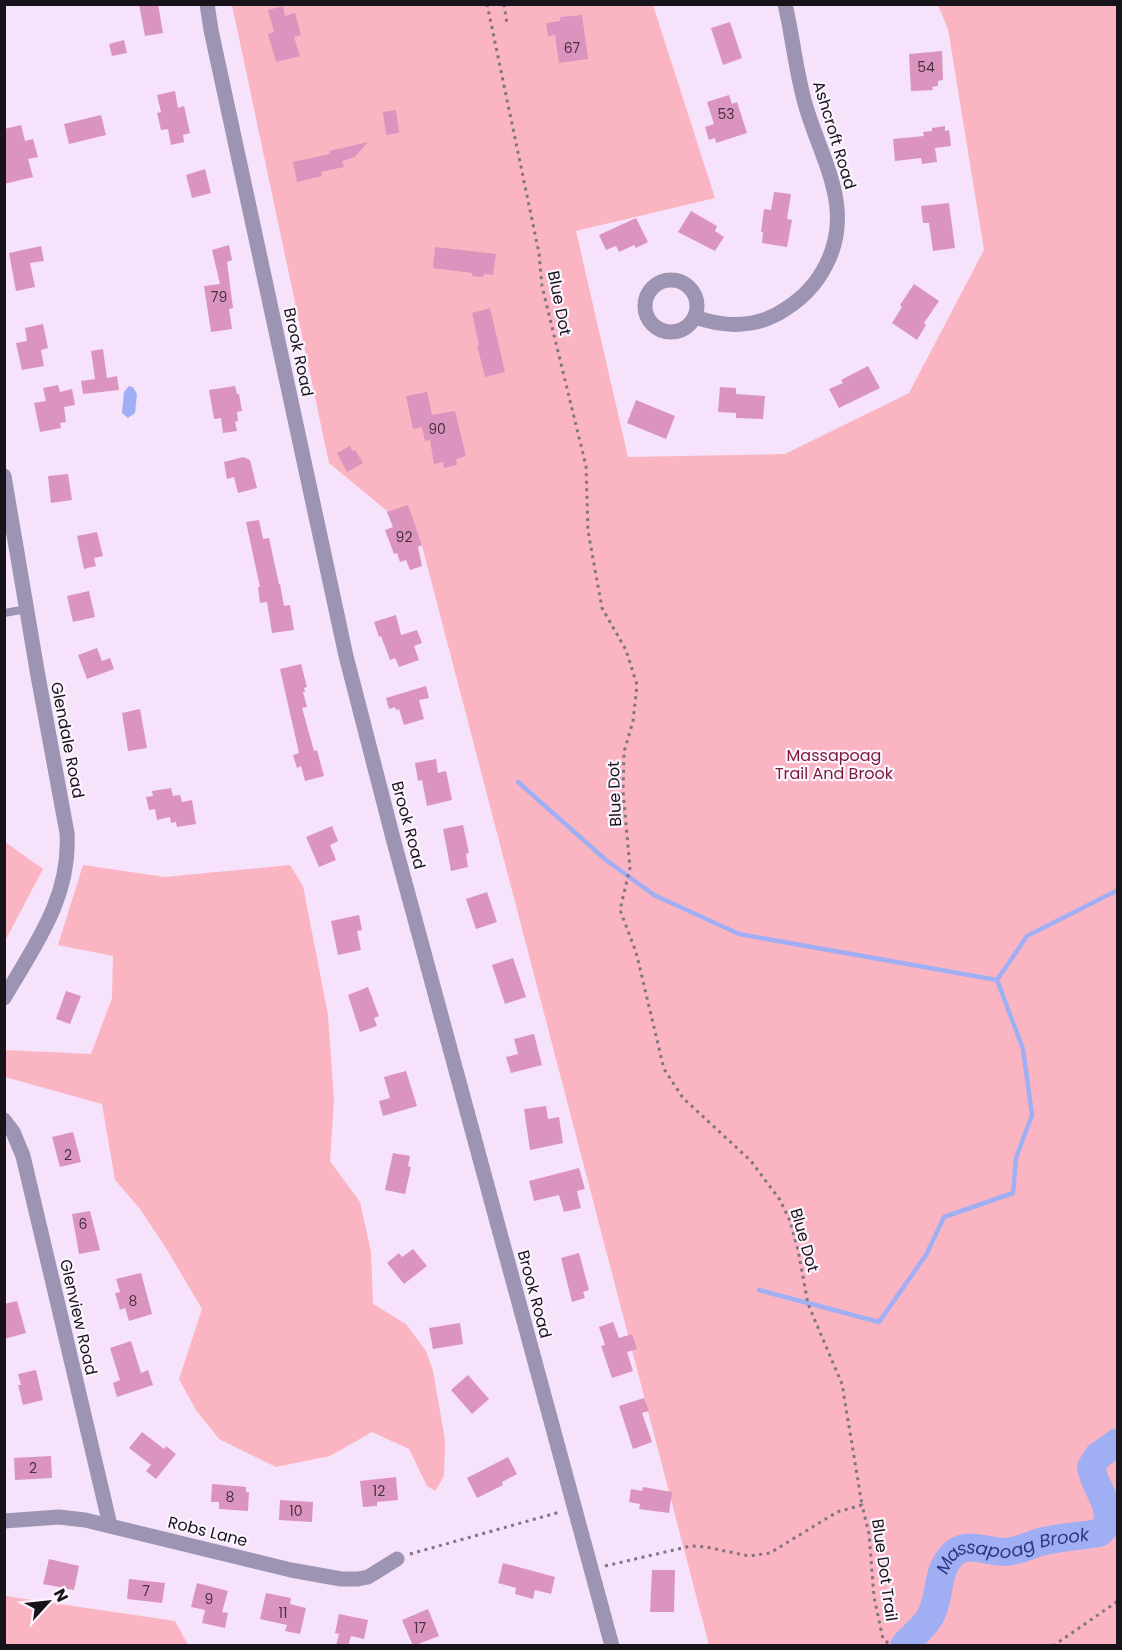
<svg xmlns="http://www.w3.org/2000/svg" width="1122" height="1650" font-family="Poppins,sans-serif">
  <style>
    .green { fill: #fbb4c2 }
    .water { fill: #a0aff4 }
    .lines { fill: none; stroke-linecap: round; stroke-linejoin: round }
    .stream { stroke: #a0aff4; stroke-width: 4.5 }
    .river { stroke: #a0aff4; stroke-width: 28 }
    .building { fill: #db94be }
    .path { stroke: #817584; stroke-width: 3; stroke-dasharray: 3 4.5; stroke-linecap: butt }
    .lane { stroke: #9d94b3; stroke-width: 8 }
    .street { stroke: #9d94b3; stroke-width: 15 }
    .labels { text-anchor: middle; stroke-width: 4.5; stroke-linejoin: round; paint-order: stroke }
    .number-label { font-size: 14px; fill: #493243 }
    .street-label { font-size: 16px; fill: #18121a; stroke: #fcf4fe }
    .park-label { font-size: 16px; fill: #791a39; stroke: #fcf4fe }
    .water-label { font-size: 18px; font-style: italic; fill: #2f3786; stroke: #fcf4fe }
  </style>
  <rect width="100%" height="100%" fill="#f6e2fa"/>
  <!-- green -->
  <path class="green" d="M 232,5 L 653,5 L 715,198 L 576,231 L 628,457 L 785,454 L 909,393 L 984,250 L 948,29 L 938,5 L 1117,5 L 1117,1645 L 709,1645 L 420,538 L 329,463 Z
    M 5,842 L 43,869 L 5,941 Z
    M 83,865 L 165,877 L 290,865 L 303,886 L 328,1015 L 334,1101 L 330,1161 L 360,1202 L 371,1252 L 373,1304 L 406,1324 L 426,1351 L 433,1371 L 445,1440 L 444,1476 L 435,1491 L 427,1486 L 409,1449 L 372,1432 L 330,1456 L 276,1467 L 219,1439 L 196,1410 L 179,1379 L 202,1309 L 166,1248 L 140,1209 L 115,1180 L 102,1104 L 5,1077 L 5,1050 L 91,1054 L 112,998 L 113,956 L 58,945 Z
    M 5,1596 L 175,1621 L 188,1645 L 5,1645 Z"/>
  <!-- water -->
  <path class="water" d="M 129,386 L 133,387 L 137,394 L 135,413 L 128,418 L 122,413 L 124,392 Z"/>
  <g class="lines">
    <!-- stream -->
    <path class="stream" d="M 518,782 L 606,860 L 654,895 L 739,934 L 997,980 L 1027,936 L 1118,890
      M 759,1290 L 879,1322 L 926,1255 L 944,1217 L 1013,1193 L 1016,1158 L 1032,1115 L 1023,1049 L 997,980"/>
    <!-- river -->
    <path class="river" id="s1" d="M 904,1646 C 912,1635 925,1628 931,1615 C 941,1595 936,1572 952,1555 C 966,1540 987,1552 1004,1552 C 1018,1552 1031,1544 1044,1541 C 1062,1537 1081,1536 1099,1533 C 1122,1515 1094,1489 1091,1467 L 1098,1456 L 1118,1442"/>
  </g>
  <!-- building -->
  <path class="building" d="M 139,4 L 158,4 L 163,33 L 145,36 Z
    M 283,6 L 285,16 L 295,13 L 301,35 L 294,37 L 300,56 L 276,62 L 268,34 L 274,32 L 268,10 Z
    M 582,15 L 588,59 L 559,63 L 555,35 L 548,36 L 546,23 L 560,21 L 560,17 Z
    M 730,22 L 742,58 L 723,65 L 711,28 Z
    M 124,40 L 127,53 L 112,56 L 109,44 Z
    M 942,51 L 943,80 L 938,81 L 938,86 L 932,87 L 933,90 L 911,91 L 909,54 Z
    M 175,91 L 178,108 L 184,106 L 190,133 L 183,135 L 184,142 L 171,145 L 168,129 L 161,130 L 157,113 L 161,112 L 157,95 Z
    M 729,95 L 732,104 L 737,102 L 747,133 L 716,143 L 715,138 L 709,140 L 705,127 L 714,124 L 707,102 Z
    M 396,110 L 399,133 L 386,135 L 383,112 Z
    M 101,115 L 106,135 L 69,144 L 64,124 Z
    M 21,125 L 25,141 L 33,139 L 38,157 L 28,159 L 33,177 L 4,184 L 4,129 Z
    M 945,126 L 945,131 L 949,130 L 951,146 L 935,148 L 937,162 L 922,164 L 921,158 L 895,161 L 893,139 L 924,136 L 923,132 L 932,131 L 932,128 Z
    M 368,142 L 355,157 L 342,161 L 344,167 L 321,172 L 322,176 L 297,182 L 293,162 L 330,154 L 329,151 Z
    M 205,169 L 211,193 L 192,198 L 186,175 Z
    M 774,192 L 791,194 L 787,219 L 792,220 L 787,247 L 762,243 L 763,232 L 761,232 L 764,209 L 771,210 Z
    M 949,203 L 955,248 L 933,251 L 929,223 L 923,223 L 921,206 Z
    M 691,211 L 717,226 L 715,231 L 724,237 L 715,251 L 678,232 Z
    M 636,218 L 648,242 L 636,248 L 634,245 L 619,252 L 616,246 L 606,250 L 599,235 Z
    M 229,245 L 232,260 L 227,262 L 233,308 L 229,309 L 232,329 L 211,332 L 204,286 L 220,284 L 212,250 Z
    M 41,246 L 44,261 L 30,263 L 35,287 L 16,291 L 9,253 Z
    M 435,247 L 496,254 L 493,275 L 484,274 L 483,277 L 472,276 L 472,273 L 433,268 Z
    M 914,284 L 939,301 L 924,323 L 926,325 L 917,340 L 892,323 L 902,307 L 900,305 Z
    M 490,308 L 505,372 L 485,377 L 477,345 L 479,345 L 472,313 Z
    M 43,324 L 48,348 L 41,350 L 44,366 L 22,370 L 16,343 L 27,341 L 25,328 Z
    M 103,349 L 107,378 L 117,376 L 119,390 L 83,394 L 81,381 L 95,379 L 91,351 Z
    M 868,366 L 880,388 L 839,408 L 829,389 L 843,383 L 841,380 Z
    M 58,385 L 60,392 L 72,389 L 75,405 L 64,407 L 66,422 L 60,423 L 61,428 L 40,432 L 34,403 L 46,401 L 43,388 Z
    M 235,386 L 237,394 L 239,394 L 242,411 L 237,412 L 238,421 L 235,422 L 237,431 L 223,433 L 221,418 L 214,419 L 209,390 Z
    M 720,387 L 736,388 L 736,394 L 765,396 L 763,419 L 736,418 L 736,413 L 718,412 Z
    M 427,392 L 432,415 L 455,411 L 466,456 L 456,459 L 457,465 L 444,468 L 443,462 L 434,464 L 430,440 L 425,441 L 422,427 L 413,429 L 406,396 Z
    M 636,400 L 675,416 L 666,439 L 627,423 Z
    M 350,446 L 353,451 L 355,450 L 363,463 L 347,472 L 337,453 Z
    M 243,457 L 250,460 L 257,488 L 238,493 L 234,477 L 227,479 L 224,462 Z
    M 68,474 L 72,500 L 51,503 L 48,476 Z
    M 408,505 L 422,545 L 418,547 L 422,566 L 410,570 L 406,560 L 400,562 L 397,553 L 394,554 L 385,530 L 393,527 L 387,512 Z
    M 259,520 L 263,539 L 269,538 L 279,584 L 280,584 L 284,606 L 290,605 L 294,630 L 272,633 L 267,602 L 260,603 L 258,587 L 260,587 L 246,522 Z
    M 97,532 L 103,556 L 94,558 L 96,566 L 84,569 L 77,536 Z
    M 89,591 L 95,617 L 73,622 L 67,596 Z
    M 396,615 L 401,635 L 417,630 L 422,643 L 414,646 L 419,660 L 399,667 L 395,658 L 390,660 L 381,636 L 379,637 L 374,622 Z
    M 97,648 L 102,661 L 110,658 L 114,669 L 87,679 L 78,655 Z
    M 301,664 L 307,687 L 304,688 L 305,692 L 303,692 L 307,707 L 302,708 L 314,751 L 317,750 L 324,776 L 305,781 L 301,766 L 297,768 L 293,755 L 299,753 L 280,669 Z
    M 426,686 L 429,698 L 419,700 L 424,719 L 404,725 L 399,709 L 396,710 L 395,707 L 389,709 L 386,698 Z
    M 140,709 L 147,748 L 128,751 L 122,713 Z
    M 436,759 L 438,773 L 446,771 L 452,800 L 427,806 L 422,780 L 418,781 L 415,763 Z
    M 171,788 L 173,796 L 180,795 L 182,802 L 192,800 L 196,824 L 177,827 L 176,822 L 171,823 L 170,817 L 157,820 L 155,809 L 149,810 L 146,797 L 153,796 L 152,791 Z
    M 463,825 L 469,853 L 466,854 L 468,867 L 451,871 L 443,829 Z
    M 332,826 L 338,841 L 330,845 L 336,860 L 319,867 L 306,837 Z
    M 487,892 L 497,922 L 476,929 L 466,899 Z
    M 359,915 L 362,930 L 357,931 L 361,950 L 338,955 L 331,921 Z
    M 513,958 L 526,997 L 505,1004 L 492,965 Z
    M 368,987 L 379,1016 L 374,1018 L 377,1026 L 360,1032 L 348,995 Z
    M 66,991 L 81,996 L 70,1024 L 56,1019 Z
    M 534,1034 L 542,1065 L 511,1073 L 506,1057 L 518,1054 L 514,1039 Z
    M 406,1071 L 417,1106 L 383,1116 L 379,1101 L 390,1098 L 384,1077 Z
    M 546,1106 L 548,1119 L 559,1117 L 563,1143 L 530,1150 L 524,1109 Z
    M 73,1132 L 81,1162 L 60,1167 L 52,1137 Z
    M 393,1153 L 410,1156 L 408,1166 L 411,1167 L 405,1194 L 385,1190 Z
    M 579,1168 L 585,1189 L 577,1191 L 581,1208 L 564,1212 L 559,1195 L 534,1201 L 529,1181 Z
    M 90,1211 L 100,1250 L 79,1254 L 72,1214 Z
    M 413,1249 L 427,1266 L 404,1284 L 387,1263 L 399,1253 L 402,1257 Z
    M 579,1253 L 589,1290 L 583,1292 L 585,1298 L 572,1302 L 561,1258 Z
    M 141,1273 L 152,1314 L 129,1321 L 125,1308 L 120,1310 L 115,1293 L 120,1292 L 116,1279 Z
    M 17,1301 L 26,1333 L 4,1339 L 4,1304 Z
    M 613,1322 L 619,1338 L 632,1334 L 637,1349 L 627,1352 L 633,1371 L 612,1378 L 601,1346 L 605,1345 L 599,1327 Z
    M 460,1323 L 463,1344 L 433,1349 L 429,1328 Z
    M 131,1341 L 141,1373 L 148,1370 L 153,1385 L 117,1397 L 113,1383 L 120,1380 L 110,1348 Z
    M 36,1370 L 43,1400 L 23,1405 L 18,1385 L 21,1385 L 18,1374 Z
    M 468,1375 L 489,1399 L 472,1414 L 451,1390 Z
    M 644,1398 L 649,1411 L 642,1413 L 652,1442 L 633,1449 L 619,1406 Z
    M 142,1432 L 164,1449 L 166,1446 L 176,1454 L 156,1479 L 146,1471 L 151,1465 L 129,1448 Z
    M 51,1456 L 52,1478 L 15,1480 L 14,1458 Z
    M 508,1457 L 517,1474 L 502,1482 L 503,1485 L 477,1498 L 467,1478 Z
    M 396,1477 L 398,1500 L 377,1502 L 377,1506 L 363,1507 L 360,1481 Z
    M 212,1484 L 246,1487 L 246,1492 L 249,1492 L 248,1511 L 219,1509 L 219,1502 L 211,1502 Z
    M 643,1487 L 672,1492 L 669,1513 L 639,1509 L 640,1504 L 629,1502 L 631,1489 L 642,1491 Z
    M 280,1500 L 313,1502 L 312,1522 L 279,1520 Z
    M 49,1559 L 79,1566 L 74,1590 L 43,1584 Z
    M 503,1563 L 555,1577 L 551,1594 L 535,1590 L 533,1599 L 515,1594 L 516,1588 L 498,1583 Z
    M 652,1570 L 675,1570 L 674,1612 L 650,1612 Z
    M 129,1579 L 165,1583 L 162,1603 L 127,1599 Z
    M 197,1583 L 228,1591 L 222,1612 L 228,1613 L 225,1628 L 202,1623 L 205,1610 L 191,1607 Z
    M 266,1593 L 291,1598 L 290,1604 L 306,1608 L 300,1634 L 285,1631 L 287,1625 L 260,1619 Z
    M 428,1609 L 439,1636 L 413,1646 L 402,1620 Z
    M 339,1614 L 368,1620 L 364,1639 L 351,1636 L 348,1646 L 336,1646 L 339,1634 L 335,1633 Z"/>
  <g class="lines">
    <!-- path -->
    <path class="path" d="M 487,4 L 539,253 L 542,286 L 586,466 L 588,531 L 602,608 L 626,650 L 637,685 L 633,721 L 624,752 L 623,791 L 630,868 L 620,910 L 636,952 L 664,1069 L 683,1098 L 751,1161 L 780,1200 L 790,1221 L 798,1250 L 808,1304 L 842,1384 L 862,1505
      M 504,4 L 507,24
      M 410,1554 L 560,1512
      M 605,1566 L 691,1546 L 706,1547 L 749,1556 L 770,1553 L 837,1512 L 862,1505 L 869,1534 L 874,1597 L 883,1639 L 892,1646
      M 1053,1646 L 1118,1601"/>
    <!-- lane -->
    <path class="lane" d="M 4,613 L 27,609"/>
    <!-- street -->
    <path class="street" d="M 207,4 L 211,30 L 346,656 L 394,842 L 612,1646
      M645 306a26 26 0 1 1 52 0a26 26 0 1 1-52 0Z
      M 695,317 C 726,328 759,328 787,308 C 804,297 817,283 826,265 C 855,209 822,161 806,107 C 796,74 793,38 785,4
      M 4,476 L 38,676 L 67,833 C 71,897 35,945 4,998
      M 4,1120 L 13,1132 L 23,1156 L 110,1525
      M 4,1521 L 59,1517 L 85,1520 L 291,1570 L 341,1579 L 358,1579 L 368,1577 L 397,1559"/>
  </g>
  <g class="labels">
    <!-- number labels -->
    <g class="number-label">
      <text x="572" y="53">67</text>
      <text x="926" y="72">54</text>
      <text x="726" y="119">53</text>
      <text x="219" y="302">79</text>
      <text x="437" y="434">90</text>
      <text x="404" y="542">92</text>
      <text x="68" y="1160">2</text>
      <text x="83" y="1229">6</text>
      <text x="133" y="1306">8</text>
      <text x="33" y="1473">2</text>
      <text x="379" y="1496">12</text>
      <text x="230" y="1502">8</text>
      <text x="296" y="1516">10</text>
      <text x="146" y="1596">7</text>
      <text x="209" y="1604">9</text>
      <text x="283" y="1618">11</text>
      <text x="420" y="1633">17</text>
    </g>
    <!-- street labels -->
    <g class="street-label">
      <text transform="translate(835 135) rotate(73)" y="6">Ashcroft Road</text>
      <text transform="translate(560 303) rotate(79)" y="6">Blue Dot</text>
      <text transform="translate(299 352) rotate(78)" y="6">Brook Road</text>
      <text transform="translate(68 740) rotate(79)" y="6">Glendale Road</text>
      <text transform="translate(614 794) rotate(-92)" y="6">Blue Dot</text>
      <text transform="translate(409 825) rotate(75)" y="6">Brook Road</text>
      <text transform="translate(805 1240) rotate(74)" y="6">Blue Dot</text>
      <text transform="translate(535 1294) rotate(75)" y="6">Brook Road</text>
      <text transform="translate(79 1317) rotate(77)" y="6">Glenview Road</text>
      <text transform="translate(208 1531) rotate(14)" y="6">Robs Lane</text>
      <text transform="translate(885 1570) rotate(82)" y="6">Blue Dot Trail</text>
    </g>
    <!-- park labels -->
    <g class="park-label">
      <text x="834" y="761">Massapoag<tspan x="834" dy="18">Trail And Brook</tspan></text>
    </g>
    <!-- water labels -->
    <g class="water-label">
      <text dy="6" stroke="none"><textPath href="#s1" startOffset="166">Massapoag Brook</textPath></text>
    </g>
  </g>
  <!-- border -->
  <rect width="1122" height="1650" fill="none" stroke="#18121a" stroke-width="12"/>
  <!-- north arrow -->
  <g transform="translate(48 1602) rotate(63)" stroke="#fcf4fe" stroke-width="4.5" paint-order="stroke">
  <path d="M0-4.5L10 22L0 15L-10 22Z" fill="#18121a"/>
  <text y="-9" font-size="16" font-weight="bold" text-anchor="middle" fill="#18121a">N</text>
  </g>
</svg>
